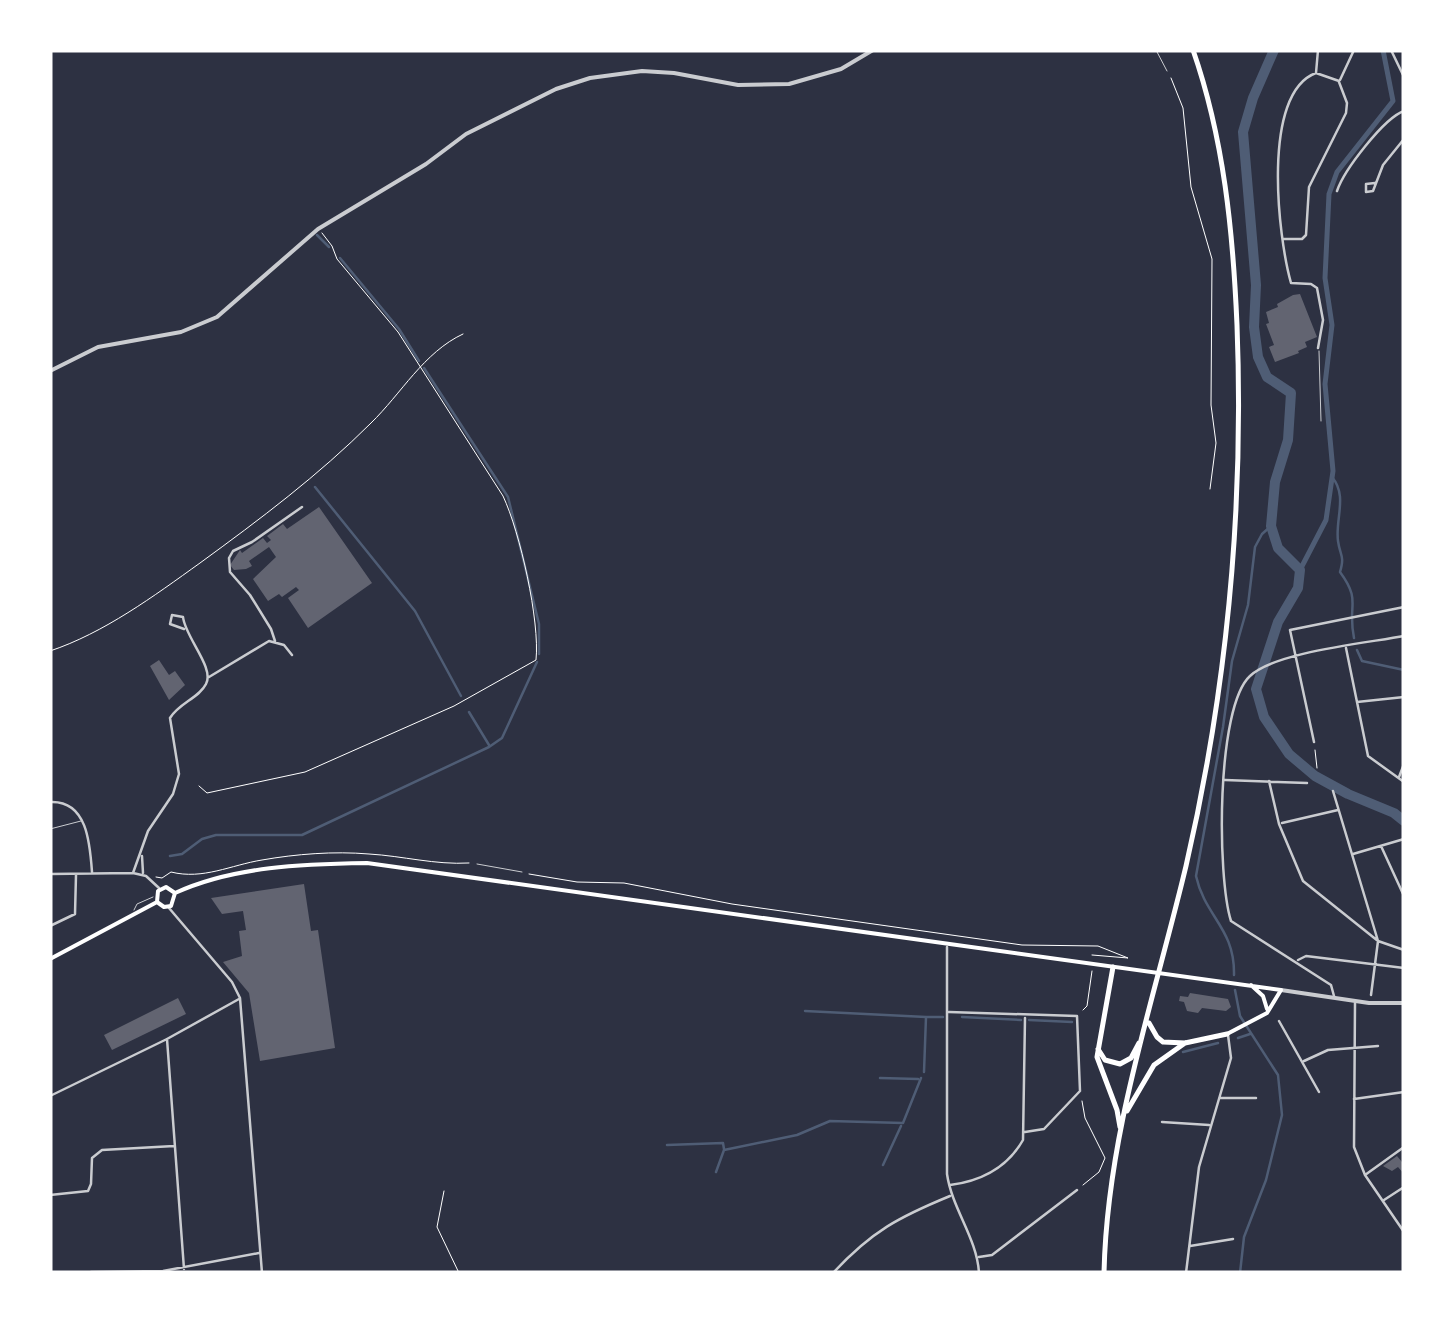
<svg xmlns="http://www.w3.org/2000/svg" width="1454" height="1323" font-family="'Exo 2',sans-serif">
  <style>
    .lines { fill: none; stroke-linecap: round; stroke-linejoin: round }
    .stream { stroke: #4f5d75; stroke-width: 2.5 }
    .canal { stroke: #4f5d75; stroke-width: 5 }
    .river { stroke: #4f5d75; stroke-width: 10 }
    .building { fill: #626471 }
    .path { stroke: #fff; stroke-width: 1 }
    .service { stroke: #caccd0; stroke-width: 1 }
    .minor { stroke: #caccd0; stroke-width: 2.5 }
    .tertiary { stroke: #caccd0; stroke-width: 4 }
    .secondary { stroke: #fff; stroke-width: 4 }
    .trunk { stroke: #fff; stroke-width: 5 }
  </style>
  <rect width="100%" height="100%" fill="#2d3142"/>
  <g class="lines">
    <!-- stream -->
    <path class="stream" d="M 317,235 L 329,247
      M 340,258 L 399,329 L 419,361
      M 424,368 L 508,497 L 539,624 L 539,654
      M 1332,477 C 1348,496 1335,519 1338,541 C 1340,556 1345,555 1340,572 C 1362,602 1347,604 1354,638
      M 315,487 L 415,611 L 461,696
      M 1357,650 L 1362,661 L 1404,670
      M 469,712 L 489,745
      M 170,856 L 182,854 L 202,839 L 216,835 L 302,835 L 489,747 L 502,738 L 537,662
      M 1234,975 C 1235,928 1205,917 1196,876 L 1223,727 L 1232,661 L 1248,605 L 1255,547 L 1262,534 L 1271,526
      M 1235,990 L 1240,1016 L 1278,1075 L 1282,1115 L 1266,1180 L 1244,1237 L 1240,1273
      M 805,1011 L 926,1017
      M 962,1017 L 1021,1020
      M 1029,1020 L 1072,1022
      M 1238,1038 L 1250,1034
      M 1183,1052 L 1218,1043
      M 924,1072 L 926,1017 L 943,1017
      M 880,1078 L 918,1079
      M 667,1145 L 723,1143 L 724,1149
      M 883,1165 L 901,1126
      M 716,1172 L 724,1150 L 797,1135 L 830,1121 L 903,1123 L 921,1078"/>
    <!-- canal -->
    <path class="canal" d="M 1300,570 L 1326,520 L 1333,471 L 1325,384 L 1332,325 L 1325,278 L 1329,194 L 1337,172 L 1393,101 L 1383,50"/>
    <!-- river -->
    <path class="river" d="M 1274,50 L 1253,98 L 1243,132 L 1256,285 L 1254,327 L 1258,357 L 1267,377 L 1291,393 L 1288,440 L 1275,482 L 1271,526 L 1278,548 L 1300,570 L 1298,588 L 1278,622 L 1256,689 L 1264,717 L 1289,754 L 1315,776 L 1348,794 L 1394,813 L 1404,821"/>
  </g>
  <!-- building -->
  <path class="building" d="M 1300,294 L 1317,337 L 1305,342 L 1307,347 L 1298,351 L 1299,353 L 1275,362 L 1269,347 L 1274,345 L 1266,324 L 1269,323 L 1266,312 L 1278,307 L 1277,304 L 1293,295 Z
    M 319,507 L 372,583 L 308,628 L 288,598 L 299,590 L 296,587 L 282,597 L 279,594 L 268,601 L 253,579 L 276,557 L 269,547 L 249,561 L 252,566 L 246,569 L 234,570 L 230,565 L 240,550 L 242,553 L 263,538 L 267,543 L 271,540 L 267,536 L 283,524 L 287,529 Z
    M 159,660 L 169,675 L 175,671 L 185,685 L 169,700 L 150,666 Z
    M 304,884 L 311,931 L 318,930 L 335,1048 L 260,1061 L 249,993 L 223,962 L 242,956 L 239,931 L 246,930 L 243,911 L 222,914 L 211,898 Z
    M 1190,993 L 1228,999 L 1231,1007 L 1226,1011 L 1202,1008 L 1198,1013 L 1187,1011 L 1184,1002 L 1179,1001 L 1180,996 L 1188,997 Z
    M 178,998 L 186,1014 L 112,1050 L 104,1035 Z
    M 1397,1156 L 1402,1162 L 1404,1160 L 1404,1174 L 1398,1167 L 1392,1171 L 1383,1166 Z"/>
  <g class="lines">
    <!-- path -->
    <path class="path" d="M 1171,78 L 1183,108 L 1191,187 L 1212,259 L 1211,405 L 1216,443 L 1210,489
      M 50,651 C 104,633 154,596 200,563 C 259,520 319,475 371,423 C 401,394 424,352 463,334
      M 1315,750 L 1317,768
      M 199,786 L 207,793 L 305,772 L 454,706 L 536,660 C 540,621 520,532 503,496 L 398,332 L 337,259 L 332,246 L 322,233
      M 529,874 L 577,882 L 624,883 L 732,904 L 1022,945 L 1098,946 L 1128,958 L 1092,955
      M 156,877 L 162,878 L 171,872 C 203,880 231,865 262,860 C 296,854 334,851 369,854 C 403,856 435,865 469,863
      M 1083,1010 L 1087,1006 L 1092,971
      M 1082,1101 L 1085,1118 L 1105,1158 L 1099,1172 L 1083,1185
      M 444,1191 L 437,1227 L 459,1273"/>
    <!-- service -->
    <path class="service" d="M 1156,50 L 1167,71
      M 1319,351 L 1321,421
      M 50,829 L 81,821
      M 477,864 L 522,872
      M 134,910 L 137,904 L 153,897"/>
    <!-- minor -->
    <path class="minor" d="M 1391,50 L 1404,77
      M 1316,73 L 1318,50
      M 1340,80 L 1354,50
      M 1375,183 L 1366,184 L 1366,192 L 1373,191 L 1383,165 L 1404,139
      M 1337,191 C 1344,170 1384,118 1404,111
      M 1284,239 L 1302,239 L 1306,235 L 1309,187 L 1346,113 L 1347,103 L 1339,82
      M 1318,348 L 1323,320 L 1317,288 L 1311,284 L 1291,283 C 1278,237 1261,93 1316,73 L 1339,81
      M 275,641 L 271,629 L 250,595 L 230,572 L 229,558 L 233,551 L 252,542 L 302,507
      M 1346,648 L 1368,756 L 1404,782
      M 209,677 L 269,641 L 284,645 L 292,655
      M 1357,702 L 1404,697
      M 1314,742 L 1290,630 L 1404,607
      M 1399,777 L 1404,764
      M 1225,780 L 1307,783
      M 1269,781 L 1279,824 L 1303,881 L 1378,941 L 1404,950
      M 1333,791 L 1378,941 L 1371,995
      M 50,802 C 87,800 90,843 92,872
      M 1282,823 L 1338,810
      M 1381,846 L 1404,896
      M 1353,854 L 1404,839
      M 142,856 L 143,873
      M 133,873 L 148,831 L 173,794 L 179,774 L 170,718 C 179,703 199,698 206,684 C 215,668 185,637 183,617 L 172,615 L 170,624 L 184,629
      M 50,874 L 133,873 L 146,876 L 159,888
      M 169,908 L 232,982 L 240,998 L 262,1273
      M 50,926 L 75,914 L 76,875
      M 947,947 L 947,1174 C 952,1209 977,1238 979,1273
      M 1298,960 L 1306,956 L 1404,968
      M 1334,996 L 1331,985 L 1231,921 C 1217,877 1216,707 1250,676 C 1275,652 1367,643 1404,636
      M 1355,1003 L 1354,1147 L 1365,1175 L 1404,1232
      M 949,1012 L 1077,1016 L 1080,1091 L 1044,1129 L 1025,1132
      M 1279,1021 L 1319,1092
      M 167,1039 L 184,1269
      M 1304,1061 L 1328,1050 L 1378,1046
      M 50,1096 L 167,1039 L 239,999
      M 1221,1098 L 1256,1098
      M 1354,1099 L 1404,1092
      M 1162,1122 L 1209,1125
      M 1365,1175 L 1404,1147
      M 950,1185 C 981,1181 1007,1168 1023,1140 L 1025,1018
      M 50,1195 L 88,1191 L 91,1184 L 92,1158 L 102,1150 L 174,1146
      M 1384,1200 L 1404,1187
      M 1190,1246 L 1233,1239
      M 979,1257 L 992,1255 L 1077,1190
      M 91,1272 L 163,1271 L 259,1253
      M 833,1273 C 872,1231 899,1217 950,1196
      M 1186,1273 L 1199,1167 L 1231,1058 L 1228,1035"/>
    <!-- tertiary -->
    <path class="tertiary" d="M 50,371 L 98,347 L 181,332 L 217,317 L 318,229 L 426,164 L 466,134 L 556,89 L 590,78 L 642,71 L 674,73 L 738,85 L 789,84 L 841,69 L 873,50
      M 1281,990 L 1369,1003 L 1404,1003"/>
    <!-- secondary -->
    <path class="secondary" d="M 157,902 L 158,891 L 166,887 L 175,893 C 234,866 304,864 367,863 L 1281,990 L 1267,1013 L 1227,1034
      M 157,902 L 164,907 L 171,906 L 175,893
      M 50,959 L 157,902
      M 1251,985 L 1263,996 L 1267,1009"/>
    <!-- trunk -->
    <path class="trunk" d="M 1113,967 L 1097,1057 L 1117,1110 L 1120,1127
      M 1149,1023 L 1157,1037 L 1163,1042 L 1185,1043 L 1227,1034
      M 1098,1049 L 1105,1060 L 1120,1064 L 1131,1058 L 1139,1043
      M 1127,1111 L 1154,1065 L 1185,1043
      M 1104,1273 C 1107,1134 1154,1000 1186,866 C 1227,689 1244,507 1237,325 C 1233,232 1224,139 1193,50"/>
  </g>
  <!-- border -->
  <rect width="1454" height="1323" fill="none" stroke="#ffffff" stroke-width="105"/>
</svg>
